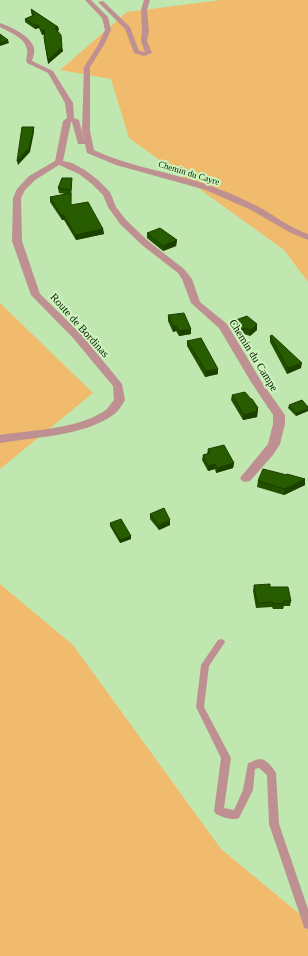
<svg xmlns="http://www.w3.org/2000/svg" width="308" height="956" font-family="Georgia,serif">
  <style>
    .green { fill: #f0bb6c }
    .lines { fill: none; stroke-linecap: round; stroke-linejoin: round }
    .service { fill: #bf9091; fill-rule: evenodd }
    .minor { fill: #bf9091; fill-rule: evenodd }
    .tertiary { fill: #bf9091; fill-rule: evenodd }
    .wall { fill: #224f00 }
    .shaded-wall { fill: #1b4000 }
    .building { fill: #275c00; stroke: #1b4000 }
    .labels { text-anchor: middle; stroke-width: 4; stroke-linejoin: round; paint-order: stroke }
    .far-street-label { font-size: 9px; fill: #0c1a06; stroke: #cef5be }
    .street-label { font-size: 11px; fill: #0c1a06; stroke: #cef5be }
  </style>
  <rect width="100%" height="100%" fill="#c1e7b1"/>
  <!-- green -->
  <path class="green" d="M 221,0 L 308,0 L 308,282 L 284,250 L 129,138 L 111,79 L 60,70 L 127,12 Z
    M 0,303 L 93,393 L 0,469 Z
    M 0,584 L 73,645 L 221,849 L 308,921 L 308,956 L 0,956 Z"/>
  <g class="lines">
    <!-- service -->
    <path class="service" d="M 221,639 L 224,640 L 225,642 L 209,666 L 204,707 L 231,758 L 224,808 L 234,810 L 243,790 L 248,763 C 251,762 257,759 261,759 C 266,759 274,769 276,773 L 279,824 L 308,909 L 308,929 L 304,928 L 303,924 L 269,824 L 267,775 L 259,768 L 255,769 L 253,790 L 239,818 C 233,821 222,817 216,814 L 214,811 L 221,758 L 196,707 L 201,665 L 218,640 Z"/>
    <!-- minor -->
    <path class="minor" d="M 0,23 C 11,27 30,35 34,48 C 35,53 33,57 32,61 L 53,71 L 73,103 L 74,118 L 79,120 L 84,140 L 90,140 L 91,142 L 87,144 L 78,144 L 72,122 L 71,122 L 63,161 L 72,163 L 85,170 L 98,180 L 110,192 L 116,207 L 126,220 L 148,241 L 184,269 L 192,279 L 200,302 L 227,324 L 261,381 L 285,415 L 285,424 L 280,444 L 273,455 L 250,481 L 246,482 L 242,481 L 240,478 L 268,444 L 273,424 L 273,415 L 251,382 L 219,328 L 191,303 L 182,279 L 178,273 L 142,245 L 120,224 L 108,207 L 103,195 L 92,184 L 79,174 L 59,165 L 35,180 L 25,190 L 21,198 L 22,241 L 40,294 L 81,334 L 122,384 L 125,400 C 122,405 118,412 113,415 C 84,436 35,437 0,443 L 0,435 C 32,430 79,429 106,410 C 109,407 111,403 114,400 L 113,386 L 73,338 L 31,295 L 12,241 L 13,198 L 17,189 L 29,176 L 55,161 L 63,121 L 67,118 L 65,103 L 48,73 L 27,63 C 25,59 28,55 27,50 C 26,38 9,32 0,27 Z"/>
    <!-- tertiary -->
    <path class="tertiary" d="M 85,0 L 91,0 L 108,17 L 111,30 L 104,45 L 90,67 L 90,131 L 94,150 C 132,168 174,172 213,187 C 228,192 243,199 257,206 C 274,215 290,228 308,234 L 308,240 L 291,233 L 251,210 L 206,190 L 116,165 L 87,153 L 82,131 L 84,67 L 98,45 L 105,30 L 102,18 Z
      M 144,0 L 150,0 L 147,10 L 149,31 L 147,41 L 152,53 L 144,56 L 134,53 L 125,29 L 98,2 L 103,1 L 130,27 L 139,51 L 145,52 L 141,41 L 142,31 L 141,10 Z"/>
  </g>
  <!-- wall -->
  <path class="wall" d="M 31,9 L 58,27 L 59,30 L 57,31 L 63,51 L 48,64 L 44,40 L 44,34 L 42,35 L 39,28 L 35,29 L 25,22 L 25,19 L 32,16 L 31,12 Z
    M 72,178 L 71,205 L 103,229 L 104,234 L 76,240 L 64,220 L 62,220 L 50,202 L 50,197 L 66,194 L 59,193 L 58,188 Z
    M 147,233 L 177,240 L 176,246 L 163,251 L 147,238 Z
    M 168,315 L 191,334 L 179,336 L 176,331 L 173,332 L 168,321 Z
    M 233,321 L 257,324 L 257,330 L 250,336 L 244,334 L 241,335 L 233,327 Z
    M 270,336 L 301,368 L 287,374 L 270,342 Z
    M 187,341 L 218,374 L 205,377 L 187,346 Z
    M 232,395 L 251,399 L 258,408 L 257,417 L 243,420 L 231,400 Z
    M 289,405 L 308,407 L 308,411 L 296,416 L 288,408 Z
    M 208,449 L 234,463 L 233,468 L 216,473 L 215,469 L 208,471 L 202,460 L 203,455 L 207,454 Z
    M 287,475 L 305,479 L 305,485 L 284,495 L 257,487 L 258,481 Z
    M 150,514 L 170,525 L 159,530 L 150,519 Z
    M 110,523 L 131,536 L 131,539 L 120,543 L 110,526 Z
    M 254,585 L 270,587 L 291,601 L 290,606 L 284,606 L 283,609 L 273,609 L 272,607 L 256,608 L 253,591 Z"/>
  <!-- shaded-wall -->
  <path class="shaded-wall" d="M 35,25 L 38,25 L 39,28 L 35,29 Z
    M 58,27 L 59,30 L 55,31 L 55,28 Z
    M 45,30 L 45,34 L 42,35 L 42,31 Z
    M 8,40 L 9,43 L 0,46 L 0,43 Z
    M 62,47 L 63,51 L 48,64 L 48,60 Z
    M 34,127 L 34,132 L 30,152 L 18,165 L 17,161 Z
    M 61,215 L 64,215 L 64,220 L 62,220 Z
    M 103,229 L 104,234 L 76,240 L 75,235 Z
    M 177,240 L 176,246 L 163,251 L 163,246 Z
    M 257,324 L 257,330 L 250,336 L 251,330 Z
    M 173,326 L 176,326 L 176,331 L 173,332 Z
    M 244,328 L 244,334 L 241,335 L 242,329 Z
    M 191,329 L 191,334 L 179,336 L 179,331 Z
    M 302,363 L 301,368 L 287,374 L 288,368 Z
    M 218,369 L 218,374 L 205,377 L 206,371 Z
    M 258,408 L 257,417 L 243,420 L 244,415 Z
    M 308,409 L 308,411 L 296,416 L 296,413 Z
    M 234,463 L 233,468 L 216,473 L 217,468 Z
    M 215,464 L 215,469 L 208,471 L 208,466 Z
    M 305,479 L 305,485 L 284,495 L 285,489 Z
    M 170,520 L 170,525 L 159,530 L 159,525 Z
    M 131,536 L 131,539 L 120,543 L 120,540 Z"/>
  <!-- building -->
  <path class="building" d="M 31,9 L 58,27 L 55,28 L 61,35 L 62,47 L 48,60 L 44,37 L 45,30 L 42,31 L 38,25 L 35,25 L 25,19 L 34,15 Z
    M 0,34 L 8,40 L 0,43 Z
    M 22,127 L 34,127 L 29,148 L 17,161 Z
    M 62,178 L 72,178 L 71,190 L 58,188 Z
    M 71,193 L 71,205 L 88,202 L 103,229 L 75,235 L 64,215 L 61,215 L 50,197 Z
    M 160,228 L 177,240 L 163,246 L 147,233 Z
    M 184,313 L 191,329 L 179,331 L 176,326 L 173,326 L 168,315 Z
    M 247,316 L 257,324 L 251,330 L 244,328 L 242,329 L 233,321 Z
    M 272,335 L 302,363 L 288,368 L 270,336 Z
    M 201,338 L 218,369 L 206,371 L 187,341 Z
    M 245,392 L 251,399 L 252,399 L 258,408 L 256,409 L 258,411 L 244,415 L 232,395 Z
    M 302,400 L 308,407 L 308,409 L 296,413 L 289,405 Z
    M 224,445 L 234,463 L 217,468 L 215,464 L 208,466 L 203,455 L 210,453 L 208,449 Z
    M 263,469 L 287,475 L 287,474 L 305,479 L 285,489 L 258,481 Z
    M 164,508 L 170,520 L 159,525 L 150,514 Z
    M 121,519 L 131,536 L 120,540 L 110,523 Z
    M 270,584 L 270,587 L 288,587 L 291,601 L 284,601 L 284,603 L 273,604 L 273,602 L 257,603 L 254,585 Z"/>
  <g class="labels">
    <!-- far-street labels -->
    <g class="far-street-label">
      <text transform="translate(189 173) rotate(17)" y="3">Chemin du Cayre</text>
    </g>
    <!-- street labels -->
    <g class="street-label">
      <text transform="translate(80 325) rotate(48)" y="4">Route de Bordinas</text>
      <text transform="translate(254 355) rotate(58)" y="4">Chemin du Campe</text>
    </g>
  </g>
</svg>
